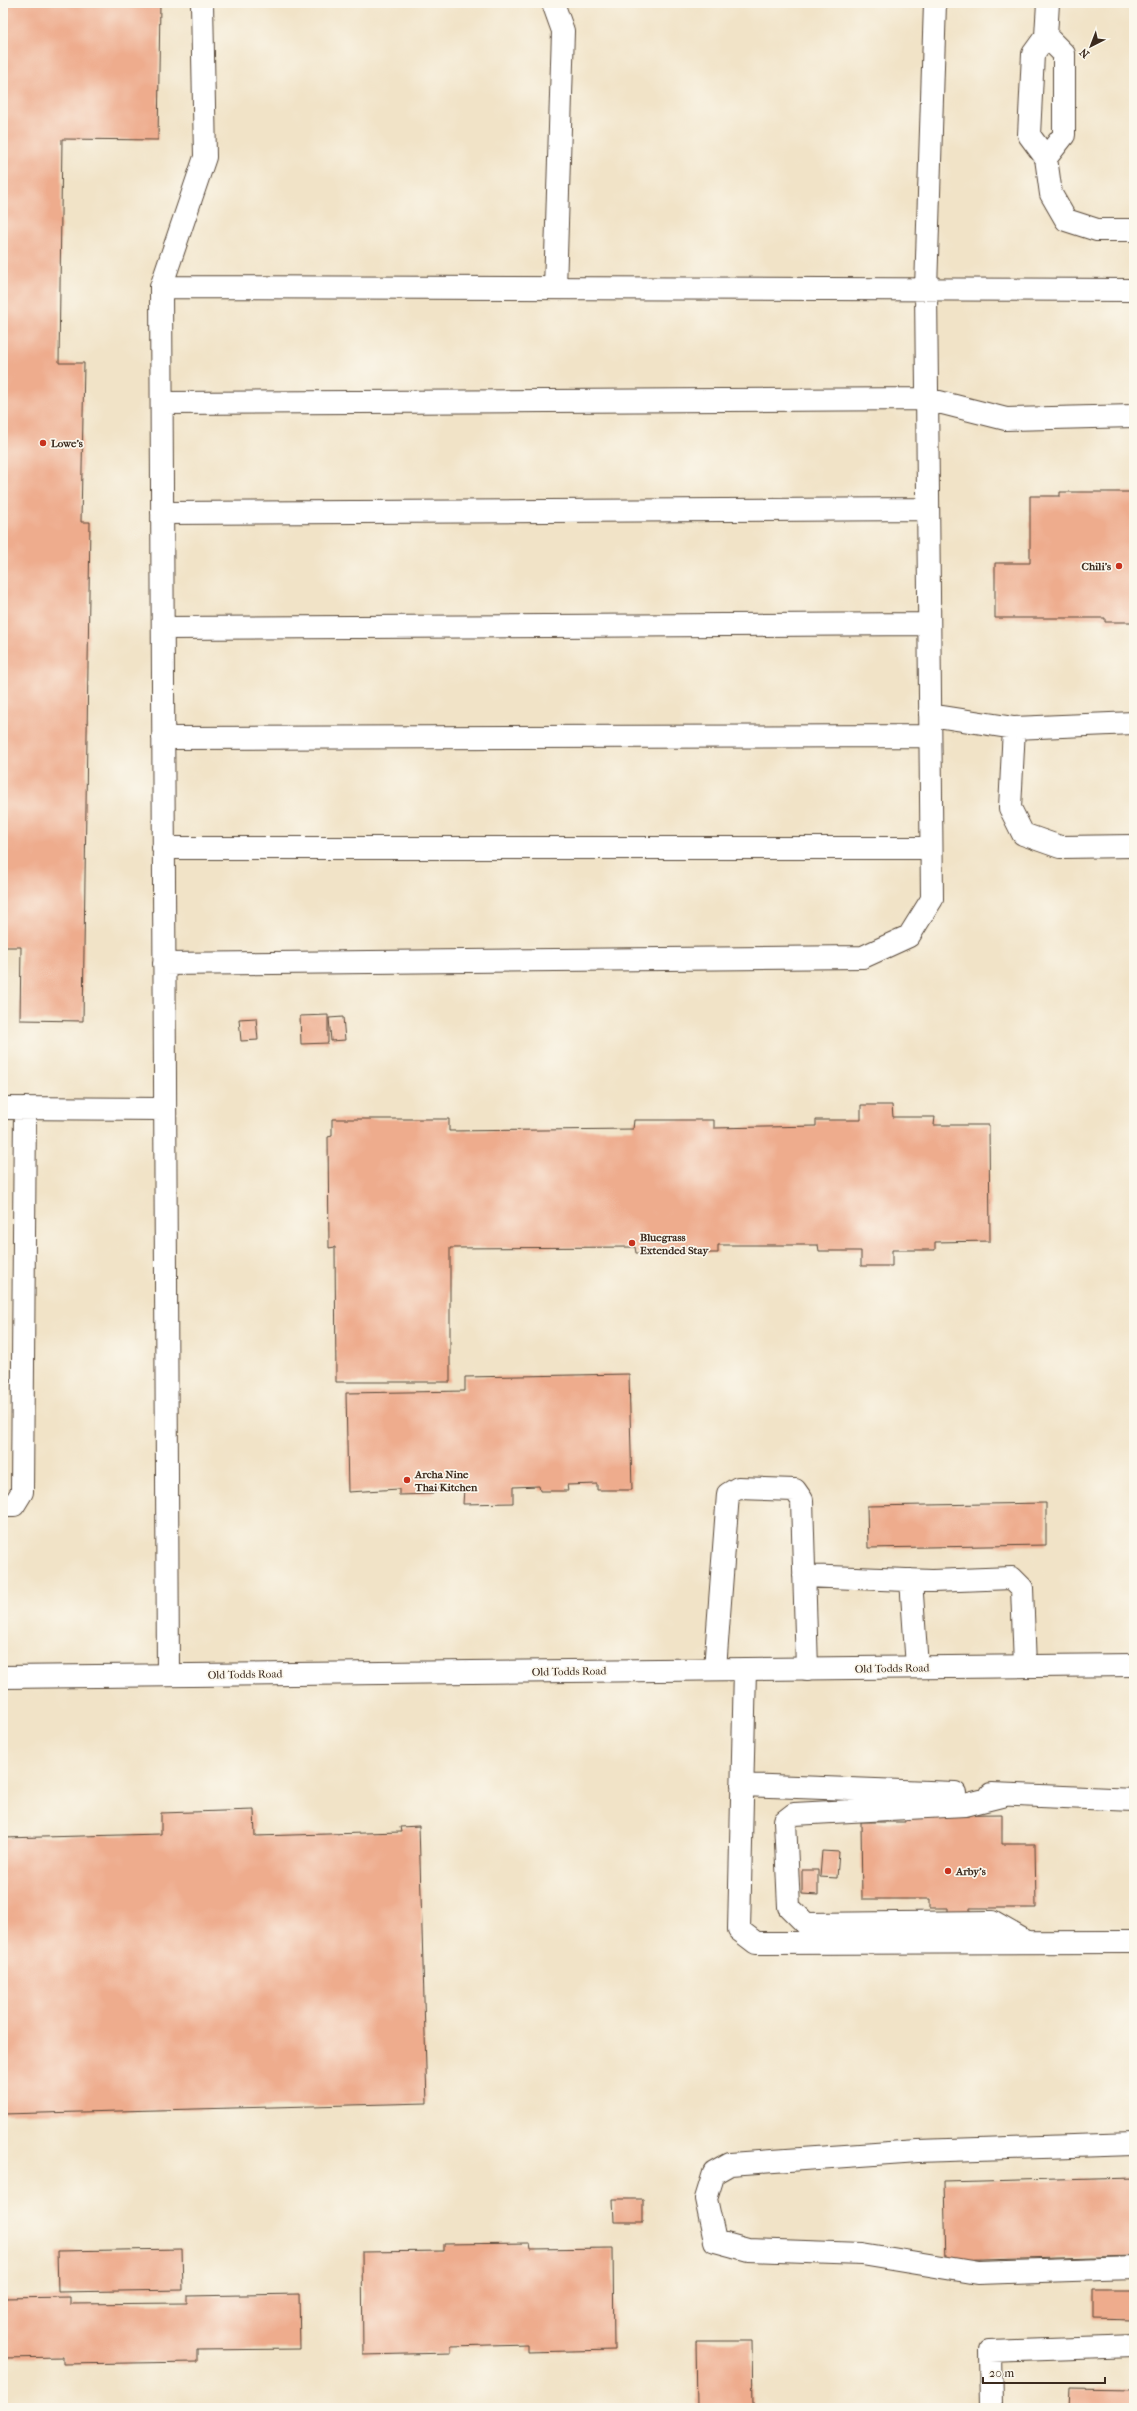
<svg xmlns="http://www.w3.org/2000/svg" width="1137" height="2411" font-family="'IM FELL French Canon',serif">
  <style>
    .building { fill: #eeac8d }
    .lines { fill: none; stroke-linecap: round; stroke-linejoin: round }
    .minor-casing { stroke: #564637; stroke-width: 24 }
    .major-casing { stroke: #564637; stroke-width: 24 }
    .minor { stroke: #fff; stroke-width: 22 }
    .major { stroke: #fff; stroke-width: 22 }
    .poi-dot { fill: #c8321e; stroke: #fbf7ec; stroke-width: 1.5 }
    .labels { text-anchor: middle; stroke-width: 3.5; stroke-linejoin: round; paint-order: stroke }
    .poi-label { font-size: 11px; font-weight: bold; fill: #3b2a1e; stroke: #fbf7ec; text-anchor: start }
    .street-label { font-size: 11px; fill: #3b2a1e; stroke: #fbf7ec }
  </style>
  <rect width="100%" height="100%" fill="#fbf7ec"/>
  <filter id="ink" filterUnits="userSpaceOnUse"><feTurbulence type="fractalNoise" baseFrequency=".025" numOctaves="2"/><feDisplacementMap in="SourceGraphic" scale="8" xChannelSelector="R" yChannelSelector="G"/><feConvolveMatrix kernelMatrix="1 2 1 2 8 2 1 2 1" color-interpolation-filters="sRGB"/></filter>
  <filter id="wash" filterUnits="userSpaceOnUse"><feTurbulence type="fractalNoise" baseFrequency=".012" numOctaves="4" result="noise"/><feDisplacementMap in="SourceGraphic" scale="16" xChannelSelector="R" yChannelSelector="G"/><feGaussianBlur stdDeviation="0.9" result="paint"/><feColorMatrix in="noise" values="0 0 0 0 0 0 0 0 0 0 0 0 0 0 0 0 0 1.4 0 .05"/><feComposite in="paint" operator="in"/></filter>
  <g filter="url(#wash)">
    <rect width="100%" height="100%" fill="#f1e3c7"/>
    <g id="blocks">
      <!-- building -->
      <path class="building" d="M 3,3 L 160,3 L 158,140 L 62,139 L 59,363 L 84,363 L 81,522 L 90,522 L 83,1021 L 20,1020 L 21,947 L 3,947 Z
        M 1060,492 L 1134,492 L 1134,622 L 1105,622 L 1105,618 L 995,618 L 995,563 L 1030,563 L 1030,496 L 1060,496 Z
        M 328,1015 L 328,1043 L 301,1044 L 300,1016 Z
        M 343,1017 L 345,1040 L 331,1041 L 329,1018 Z
        M 256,1018 L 258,1040 L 241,1041 L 239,1019 Z
        M 861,1105 L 892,1105 L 893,1117 L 935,1117 L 934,1125 L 989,1125 L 990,1241 L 935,1242 L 935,1250 L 892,1250 L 892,1266 L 861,1266 L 861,1251 L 819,1251 L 818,1245 L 718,1245 L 718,1253 L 636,1253 L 635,1247 L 450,1248 L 450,1382 L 336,1382 L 335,1247 L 329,1248 L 328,1137 L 332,1136 L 332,1119 L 449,1119 L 449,1131 L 633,1129 L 634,1120 L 714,1120 L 714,1128 L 816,1126 L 816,1120 L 861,1120 Z
        M 629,1374 L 632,1490 L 597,1490 L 597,1484 L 567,1485 L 568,1491 L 540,1491 L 539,1486 L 513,1487 L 513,1503 L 463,1504 L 464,1488 L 432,1489 L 433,1494 L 399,1495 L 399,1489 L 348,1492 L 346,1393 L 465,1391 L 465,1377 Z
        M 1046,1503 L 1046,1545 L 868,1548 L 867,1506 Z
        M 254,1810 L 255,1836 L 401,1832 L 400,1827 L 419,1826 L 427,2103 L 3,2114 L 3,1838 L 161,1834 L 161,1813 Z
        M 1002,1814 L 1002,1844 L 1035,1844 L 1036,1908 L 970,1908 L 970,1915 L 948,1915 L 948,1908 L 930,1908 L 930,1899 L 862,1899 L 861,1822 L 905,1822 L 905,1815 Z
        M 822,1851 L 839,1852 L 837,1878 L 820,1877 Z
        M 802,1870 L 818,1870 L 818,1895 L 802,1894 Z
        M 1134,2178 L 1134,2256 L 946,2261 L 944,2183 Z
        M 613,2199 L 643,2199 L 643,2222 L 614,2222 Z
        M 530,2243 L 531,2249 L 613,2248 L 614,2350 L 527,2352 L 527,2344 L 451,2346 L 451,2353 L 363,2355 L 362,2252 L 444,2251 L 444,2244 Z
        M 182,2249 L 183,2290 L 58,2292 L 57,2251 Z
        M 1092,2290 L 1134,2290 L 1134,2320 L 1092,2319 Z
        M 299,2294 L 300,2349 L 197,2350 L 197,2362 L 63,2364 L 63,2357 L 3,2358 L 3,2298 L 70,2297 L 70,2304 L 187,2303 L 187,2296 Z
        M 696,2341 L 752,2341 L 753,2408 L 697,2408 Z
        M 1070,2389 L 1134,2390 L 1134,2408 L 1069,2408 Z"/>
    </g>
  </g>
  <g filter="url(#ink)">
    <use href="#blocks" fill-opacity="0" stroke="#564637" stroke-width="1"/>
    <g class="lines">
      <!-- minor casing -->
      <g class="minor-casing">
        <path id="minor" d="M 553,3 L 563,31 L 555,288
          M 1048,3 L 1046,36 L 1033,54 L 1029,135 L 1046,158 L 1051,194 L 1066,220 L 1097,230 L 1134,230
          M 1046,36 L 1064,54 L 1064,135 L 1046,158
          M 161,287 L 1134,290
          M 162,403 L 927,399 L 1006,419 L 1134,416
          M 162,513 L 928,509
          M 163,628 L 929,624
          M 930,715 L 1014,728 L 1010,808 L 1023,834 L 1060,847 L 1134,846
          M 1014,728 L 1134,723
          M 163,738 L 930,736
          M 163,848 L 931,848
          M 164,964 L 863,957 L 909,936 L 932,899 L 926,289 L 935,3
          M 3,1108 L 165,1109
          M 3,1505 L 14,1505 L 22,1492 L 25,1108
          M 804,1576 L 932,1581 L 1012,1578 L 1022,1588 L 1025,1666
          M 911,1580 L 917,1667
          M 715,1669 L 728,1494 L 738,1488 L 795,1490 L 802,1500 L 807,1669
          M 745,1669 L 739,1930 L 756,1943 L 1134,1942
          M 168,1675 L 161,287 L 205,157 L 202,3
          M 742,1785 L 955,1793
          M 991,1794 L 1134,1800
          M 1005,1795 L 965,1805 L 794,1814 L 785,1821 L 789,1907 L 806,1924 L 992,1922 L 1027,1942
          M 1134,2144 L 918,2151 L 730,2164 L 714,2173 L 706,2199 L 715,2241 L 748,2250 L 862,2254 L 978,2273 L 1134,2268
          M 991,2408 L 990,2351 L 1134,2346"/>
      </g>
      <!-- major casing -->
      <g class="major-casing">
        <path id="major" d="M 3,1677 L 1134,1665"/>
      </g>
      <!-- minor -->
      <use href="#minor" class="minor"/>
      <!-- major -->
      <use href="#major" class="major"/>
    </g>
  </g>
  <!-- markers -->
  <g class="poi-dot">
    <circle cx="43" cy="443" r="4"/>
    <circle cx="1119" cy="566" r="4"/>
    <circle cx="632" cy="1243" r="4"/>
    <circle cx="407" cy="1480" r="4"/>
    <circle cx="948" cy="1871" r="4"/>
  </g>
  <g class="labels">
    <!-- poi labels -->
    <g class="poi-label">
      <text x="51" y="447">Lowe's</text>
      <text x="1111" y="570" text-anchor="end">Chili's</text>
      <text x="640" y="1241">Bluegrass<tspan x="640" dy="13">Extended Stay</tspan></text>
      <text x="415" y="1478">Archa Nine<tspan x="415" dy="13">Thai Kitchen</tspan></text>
      <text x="956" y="1875">Arby's</text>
    </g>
    <!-- street labels -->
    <g class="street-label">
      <text transform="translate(892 1668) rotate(-1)" y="4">Old Todds Road</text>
      <text transform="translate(569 1671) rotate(-1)" y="4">Old Todds Road</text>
      <text transform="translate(245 1674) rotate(-1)" y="4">Old Todds Road</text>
    </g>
  </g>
  <!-- margin -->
  <rect width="1137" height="2411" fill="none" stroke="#fbf7ec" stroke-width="16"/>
  <!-- north arrow -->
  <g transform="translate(1091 46) rotate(222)" stroke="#fbf7ec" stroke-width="3" paint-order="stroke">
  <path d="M0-3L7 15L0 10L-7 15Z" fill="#3b2a1e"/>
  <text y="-6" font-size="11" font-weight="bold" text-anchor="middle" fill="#3b2a1e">N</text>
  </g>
  <!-- scale -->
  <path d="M983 2377v6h122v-6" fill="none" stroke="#3b2a1e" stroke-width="2"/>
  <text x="989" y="2377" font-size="12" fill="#3b2a1e" stroke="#fbf7ec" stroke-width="3" paint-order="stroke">20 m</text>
</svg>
